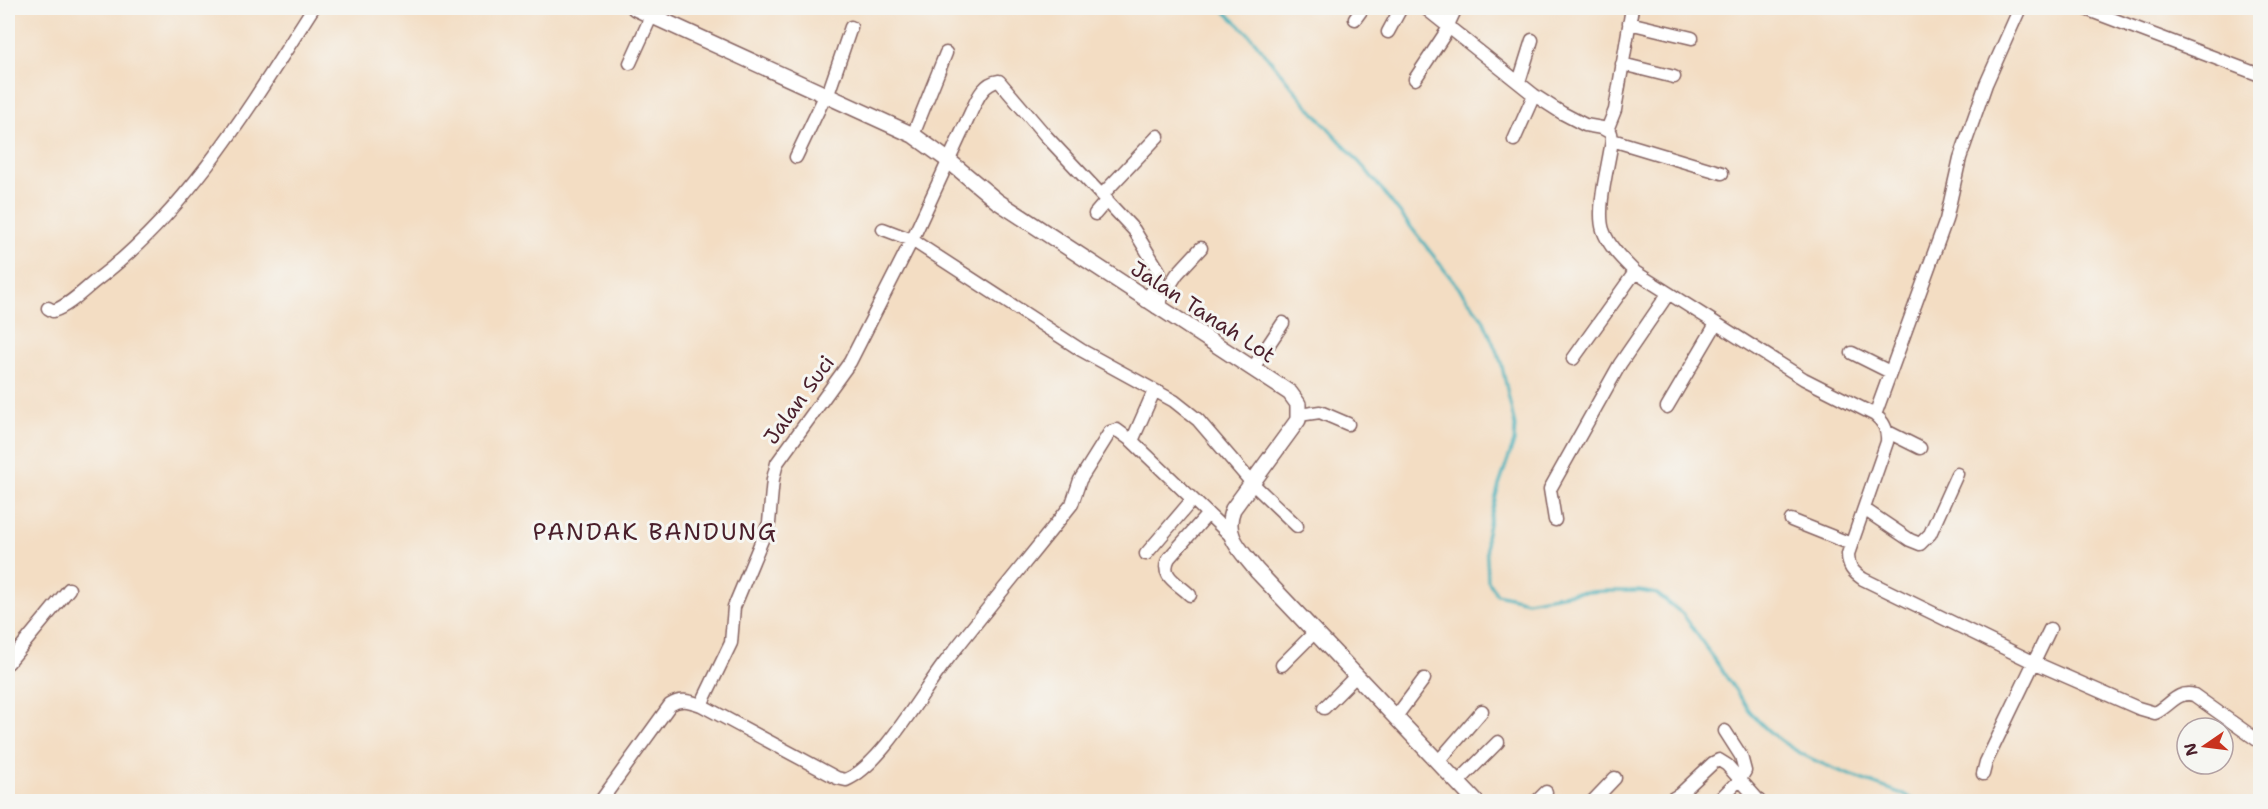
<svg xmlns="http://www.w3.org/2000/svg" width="2268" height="809" font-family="'Shantell Sans',sans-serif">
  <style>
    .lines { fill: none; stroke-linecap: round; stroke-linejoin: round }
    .stream { stroke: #3eaeb9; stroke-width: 3 }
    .minor-casing { stroke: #856260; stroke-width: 15 }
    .major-casing { stroke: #856260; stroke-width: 18 }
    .minor { stroke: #fff; stroke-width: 12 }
    .major { stroke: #fff; stroke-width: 15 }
    .labels { text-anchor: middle; stroke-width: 6; stroke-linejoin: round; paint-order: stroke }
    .street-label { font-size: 21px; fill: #4a1f2b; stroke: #f6f6f2 }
    .quarter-label { font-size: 24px; letter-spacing: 1.5px; fill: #4a1f2b; stroke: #f6f6f2 }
  </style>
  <rect width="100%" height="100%" fill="#f6f6f2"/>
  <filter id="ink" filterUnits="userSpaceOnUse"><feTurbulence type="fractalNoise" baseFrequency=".0167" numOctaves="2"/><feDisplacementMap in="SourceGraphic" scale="12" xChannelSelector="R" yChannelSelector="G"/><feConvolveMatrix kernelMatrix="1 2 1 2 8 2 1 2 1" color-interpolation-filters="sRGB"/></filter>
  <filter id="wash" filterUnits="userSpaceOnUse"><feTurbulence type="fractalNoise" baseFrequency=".008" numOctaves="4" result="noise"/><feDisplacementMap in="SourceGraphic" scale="24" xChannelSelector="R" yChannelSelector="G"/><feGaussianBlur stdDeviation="1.35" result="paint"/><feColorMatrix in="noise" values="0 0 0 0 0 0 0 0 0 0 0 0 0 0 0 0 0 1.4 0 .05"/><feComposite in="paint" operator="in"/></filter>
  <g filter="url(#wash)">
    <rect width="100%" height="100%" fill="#f3ddc3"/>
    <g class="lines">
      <!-- stream -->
      <path class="stream" d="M 1221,8 L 1248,33 L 1302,99 L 1367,171 L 1483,319 L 1501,362 L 1515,426 L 1514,442 L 1498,488 L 1486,537 L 1488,581 L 1497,594 L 1527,601 L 1573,593 L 1605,591 L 1640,591 L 1657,594 L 1683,614 L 1749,710 C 1786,759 1850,774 1905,795 L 1916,802"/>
    </g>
  </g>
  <g filter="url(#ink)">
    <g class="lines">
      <!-- minor casing -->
      <g class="minor-casing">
        <path id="minor" d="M 1425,8 L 1534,95 L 1562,113 L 1585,125 L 1602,128 L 1611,133 L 1612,140 C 1609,164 1596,208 1603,230 C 1609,247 1623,260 1635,272 L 1804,379 L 1875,415 C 1884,422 1888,430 1887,442 L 1848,554 C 1848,567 1853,572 1863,579 L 2033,662 L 2138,708 L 2155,713 C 2169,707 2177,690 2194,695 L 2260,742
          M 2083,8 L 2260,75
          M 1355,19 L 1363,8
          M 1629,23 L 1692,38
          M 1448,25 L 1456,8
          M 1388,32 L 1401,8
          M 630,63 L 655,8
          M 1622,64 L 1674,77
          M 1415,79 L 1450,26
          M 1519,82 L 1532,40
          M 827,97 L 851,27
          M 1607,130 L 1615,110 L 1632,8
          M 913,135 L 946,53
          M 1514,140 L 1534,95
          M 1612,140 L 1722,173
          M 796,157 L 825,96
          M 1102,195 L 1158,136
          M 1095,214 L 1107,200
          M 883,229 L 912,240 L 1081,350 L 1174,401 L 1198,420 L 1252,483 L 1297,526
          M 1156,307 L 1177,274 L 1201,248
          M 48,308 L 53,311 C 68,306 82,292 94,282 C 188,211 251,105 313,8
          M 1852,353 L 1890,372
          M 1573,359 L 1635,272
          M 1253,368 L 1283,323
          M 1667,407 L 1716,324
          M 1299,415 L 1320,412 L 1348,424
          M 1875,415 L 1946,220 L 1960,158 L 1986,84 L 2020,8
          M 1886,431 L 1920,448
          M 1132,441 L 1154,391
          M 1864,509 L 1910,540 L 1920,544 L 1930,534 L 1957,474
          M 1555,520 L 1550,489 L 1620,364 L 1668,294
          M 1791,520 L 1851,544
          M 1146,554 L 1192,500
          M 1190,595 C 1178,583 1159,576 1169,558 L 1207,515
          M 8,663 L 69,589
          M 1282,665 L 1315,632
          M 701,705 L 731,643 L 734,607 L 769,523 L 773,479 L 777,463 L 850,362 L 912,240 L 971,112 C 977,99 983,83 999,81 L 1046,136 L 1134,230 L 1159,271 L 1158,281 L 1146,301
          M 1324,708 L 1355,677
          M 1395,718 L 1424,679
          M 1438,762 L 1482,711
          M 1983,774 L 1986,762 L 2050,629
          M 1457,783 L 1498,742
          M 600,802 L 670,705 C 681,698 689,701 701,705 L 837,778 L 846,780 C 881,765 919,697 943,665 C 985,611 1029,558 1072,504 L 1080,480 L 1110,432 L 1117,430 L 1132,441 L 1231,536
          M 1536,802 L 1546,792
          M 1592,802 L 1615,778
          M 1667,802 L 1679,795 L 1713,763 L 1719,760 L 1727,765 L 1760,802
          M 1717,802 L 1740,779 L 1745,771 L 1741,756 L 1725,731"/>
      </g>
      <!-- major casing -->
      <g class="major-casing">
        <path id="major" d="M 635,8 L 913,135 L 949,161 L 997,201 L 1290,393 L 1298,404 L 1298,420 L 1233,509 C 1222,536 1242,551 1257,571 L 1476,802"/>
      </g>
      <!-- minor -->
      <use href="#minor" class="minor"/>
      <!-- major -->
      <use href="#major" class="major"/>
    </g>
  </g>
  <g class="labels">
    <!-- street labels -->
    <g class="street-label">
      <text transform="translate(1203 312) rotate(33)" y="7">Jalan Tanah Lot</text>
      <text transform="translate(799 400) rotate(-54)" y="7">Jalan Suci</text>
    </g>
    <!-- quarter labels -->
    <g class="quarter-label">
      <text x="655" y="540">PANDAK BANDUNG</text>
    </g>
  </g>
  <!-- margin -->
  <rect width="2268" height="809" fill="none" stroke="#f6f6f2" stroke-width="30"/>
  <!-- north arrow -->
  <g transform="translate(2205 746) rotate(256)"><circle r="28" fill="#f6f6f2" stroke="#b1a0a2" stroke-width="1.5"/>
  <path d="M0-4.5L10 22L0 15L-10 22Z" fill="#c8321e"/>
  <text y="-9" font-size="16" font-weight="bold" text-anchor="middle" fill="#4a1f2b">N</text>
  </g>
</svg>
